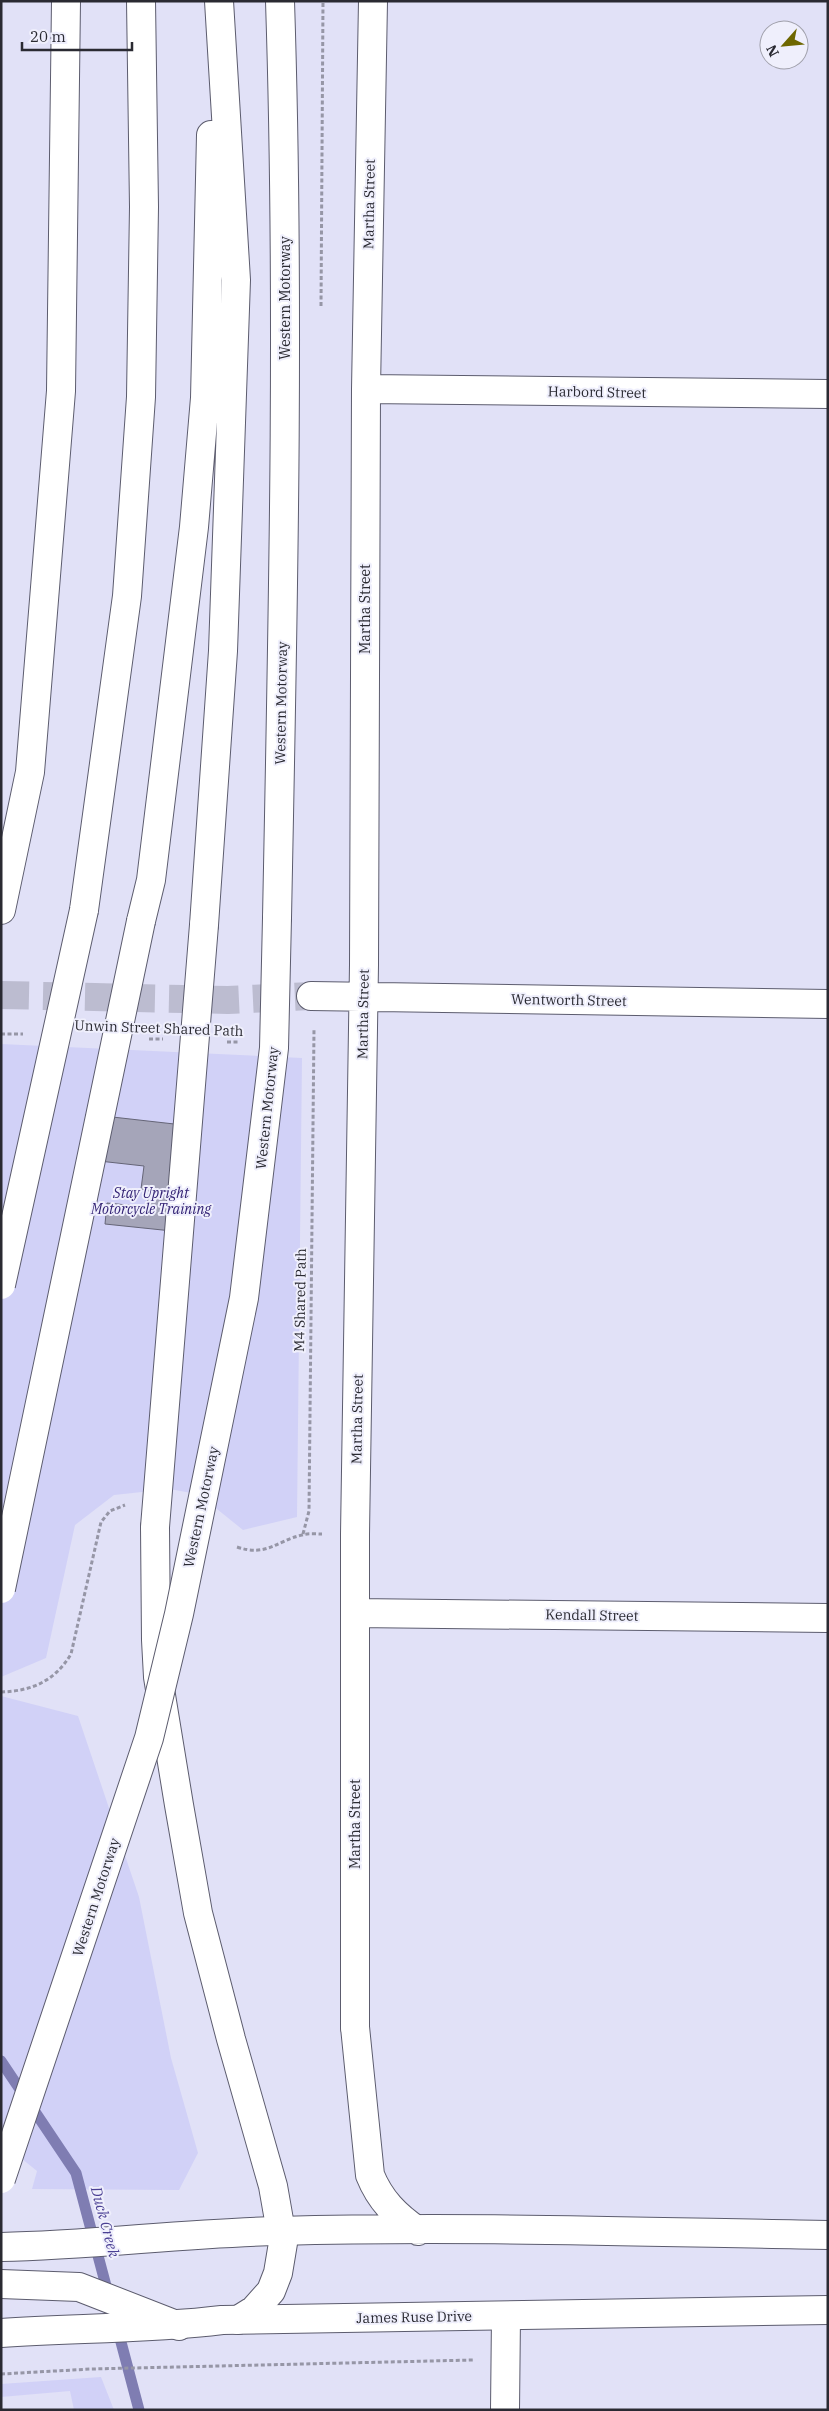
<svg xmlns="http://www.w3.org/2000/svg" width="829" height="2411" font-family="'IBM Plex Serif',serif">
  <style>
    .green { fill: #d1d1f7 }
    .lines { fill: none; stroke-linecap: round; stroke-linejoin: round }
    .stream { stroke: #7f7db2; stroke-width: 11 }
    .building { fill: #a5a5b9; stroke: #656577 }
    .minor-tunnel { stroke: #bcbcd0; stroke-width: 28; stroke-dasharray: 28 14; stroke-linecap: butt }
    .minor-casing { stroke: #5c5c6e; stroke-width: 30 }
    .primary-casing { stroke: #5c5c6e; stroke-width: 30 }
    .motorway-casing { stroke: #5c5c6e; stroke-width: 30 }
    .path { stroke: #9696a6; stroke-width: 3; stroke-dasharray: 4 2.5; stroke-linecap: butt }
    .minor { stroke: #fff; stroke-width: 28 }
    .primary { stroke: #fff; stroke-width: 28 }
    .motorway { stroke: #fff; stroke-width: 28 }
    .motorway-bridge-casing { stroke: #5c5c6e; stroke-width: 30; stroke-linecap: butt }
    .motorway-bridge { stroke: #fff; stroke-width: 28 }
    .labels { text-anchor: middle; stroke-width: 4; stroke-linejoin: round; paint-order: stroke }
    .street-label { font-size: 14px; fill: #2a2a32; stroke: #efeffc }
    .park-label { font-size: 14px; font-style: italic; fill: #322274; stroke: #efeffc }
    .water-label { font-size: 15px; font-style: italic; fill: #4b4094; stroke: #efeffc }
  </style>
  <rect width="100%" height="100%" fill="#e1e1f7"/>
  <!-- green -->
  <path class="green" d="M 1,1044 L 302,1058 L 297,1517 L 243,1530 L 212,1505 L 191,1493 L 170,1489 L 114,1495 L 75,1525 L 46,1658 L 1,1677 Z
    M 1,1696 L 78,1716 L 139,1897 L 171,2058 L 198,2153 L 179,2190 L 32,2189 L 37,2171 L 1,2142 Z
    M 101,2377 L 114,2410 L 74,2410 L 70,2391 L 1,2397 L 1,2384 Z"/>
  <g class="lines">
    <!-- stream -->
    <path class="stream" d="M 1,2061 L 76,2173 L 109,2297
      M 117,2327 L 139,2410"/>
  </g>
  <!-- building -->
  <path class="building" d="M 86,1114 L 183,1125 L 172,1231 L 105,1224 L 107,1203 L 147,1207 L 149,1190 L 141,1189 L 144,1166 L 81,1159 Z"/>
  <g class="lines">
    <!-- minor-tunnel -->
    <path class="minor-tunnel" d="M 1,995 L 228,1000 L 311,996"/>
    <!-- minor casing -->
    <g class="minor-casing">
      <path id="minor" d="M 366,389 L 828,394
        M 311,996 L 828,1004
        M 355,1613 L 828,1618
        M 355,2027 L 355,1534 L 364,965 L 366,389 L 373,1
        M 505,2410 L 506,2316"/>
    </g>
    <!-- primary casing -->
    <g class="primary-casing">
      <path id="primary" d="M 355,2027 L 370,2175 C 380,2200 396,2216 418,2231
        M 1,2247 C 94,2245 186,2233 279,2231 C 462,2226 645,2232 828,2235
        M 1,2333 C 75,2328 149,2329 222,2320 L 828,2310"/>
    </g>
    <!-- motorway casing -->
    <g class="motorway-casing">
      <path id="motorway" d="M 1,910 L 30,772 L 61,391 L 66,1
        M 84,910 L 127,596 L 141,397 L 144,207 L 141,1
        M 277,918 C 283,613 290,307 280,1
        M 141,921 L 151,880 L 194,527 L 205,398 L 211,135
        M 204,925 L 223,651 L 236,280 L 219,1
        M 155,1527 L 156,1640 L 158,1677 L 179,1805 L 198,1913 L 231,2039 L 273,2186 L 283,2243 L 278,2273 L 271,2291 L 254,2310 L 238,2320
        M 1,2284 L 79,2287 L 179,2326"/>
    </g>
    <!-- path -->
    <path class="path" d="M 321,306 L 323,1
      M 1,1034 L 23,1034
      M 149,1039 L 163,1039
      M 227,1042 L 240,1042
      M 303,1534 L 309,1511 L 314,1029
      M 237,1547 C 267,1557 276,1541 302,1535 C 308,1533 316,1534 322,1534
      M 1,1692 C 32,1691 55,1681 71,1654 L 101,1522 L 110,1511 L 125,1505
      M 1,2374 L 91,2369 L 473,2360"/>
    <!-- minor -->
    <use href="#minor" class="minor"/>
    <!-- primary -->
    <use href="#primary" class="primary"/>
    <!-- motorway -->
    <use href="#motorway" class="motorway"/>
    <!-- motorway-bridge casing -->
    <g class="motorway-bridge-casing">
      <path id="motorway-bridge" d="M 1,1285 L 84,910
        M 155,1527 L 204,925
        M 1,1589 L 141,921
        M 1,2179 L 149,1738 L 179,1614 L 244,1298 L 274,1048 L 277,918"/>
    </g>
    <!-- motorway-bridge -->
    <use href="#motorway-bridge" class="motorway-bridge"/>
  </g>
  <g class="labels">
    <!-- street labels -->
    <g class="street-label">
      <text transform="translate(369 204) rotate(-89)" y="5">Martha Street</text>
      <text transform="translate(285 298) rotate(-90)" y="5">Western Motorway</text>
      <text transform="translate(597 392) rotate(1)" y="5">Harbord Street</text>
      <text transform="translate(365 609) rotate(-90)" y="5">Martha Street</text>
      <text transform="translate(281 703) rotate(-89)" y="5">Western Motorway</text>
      <text transform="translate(569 1000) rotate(1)" y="5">Wentworth Street</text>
      <text transform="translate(363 1014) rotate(-89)" y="5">Martha Street</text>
      <text transform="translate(159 1028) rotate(2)" y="5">Unwin Street Shared Path</text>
      <text transform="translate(267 1108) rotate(-84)" y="5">Western Motorway</text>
      <text transform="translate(300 1300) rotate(-89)" y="5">M4 Shared Path</text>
      <text transform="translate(357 1419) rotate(-89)" y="5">Martha Street</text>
      <text transform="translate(201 1507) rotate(-78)" y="5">Western Motorway</text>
      <text transform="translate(592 1615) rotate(1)" y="5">Kendall Street</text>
      <text transform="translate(355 1824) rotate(-90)" y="5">Martha Street</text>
      <text transform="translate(96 1897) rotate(-72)" y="5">Western Motorway</text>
      <text transform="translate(414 2317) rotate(-1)" y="5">James Ruse Drive</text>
    </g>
    <!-- park labels -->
    <g class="park-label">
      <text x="151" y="1198">Stay Upright<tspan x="151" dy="16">Motorcycle Training</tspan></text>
    </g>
    <!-- water labels -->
    <g class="water-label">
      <text transform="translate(105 2222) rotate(75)" y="5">Duck Creek</text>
    </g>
  </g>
  <!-- border -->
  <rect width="829" height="2411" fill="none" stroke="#2a2a32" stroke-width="5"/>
  <!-- north arrow -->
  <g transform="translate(784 45) rotate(243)"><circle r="24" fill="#efeffc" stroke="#a0a0ab"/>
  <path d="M0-4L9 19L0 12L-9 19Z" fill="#6e6700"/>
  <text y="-8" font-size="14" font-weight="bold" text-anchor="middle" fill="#2a2a32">N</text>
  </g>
  <!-- scale -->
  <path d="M22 42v8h110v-8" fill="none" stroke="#2a2a32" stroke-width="2.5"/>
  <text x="30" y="42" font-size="15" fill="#2a2a32" stroke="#efeffc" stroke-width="4" paint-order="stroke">20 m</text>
</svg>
